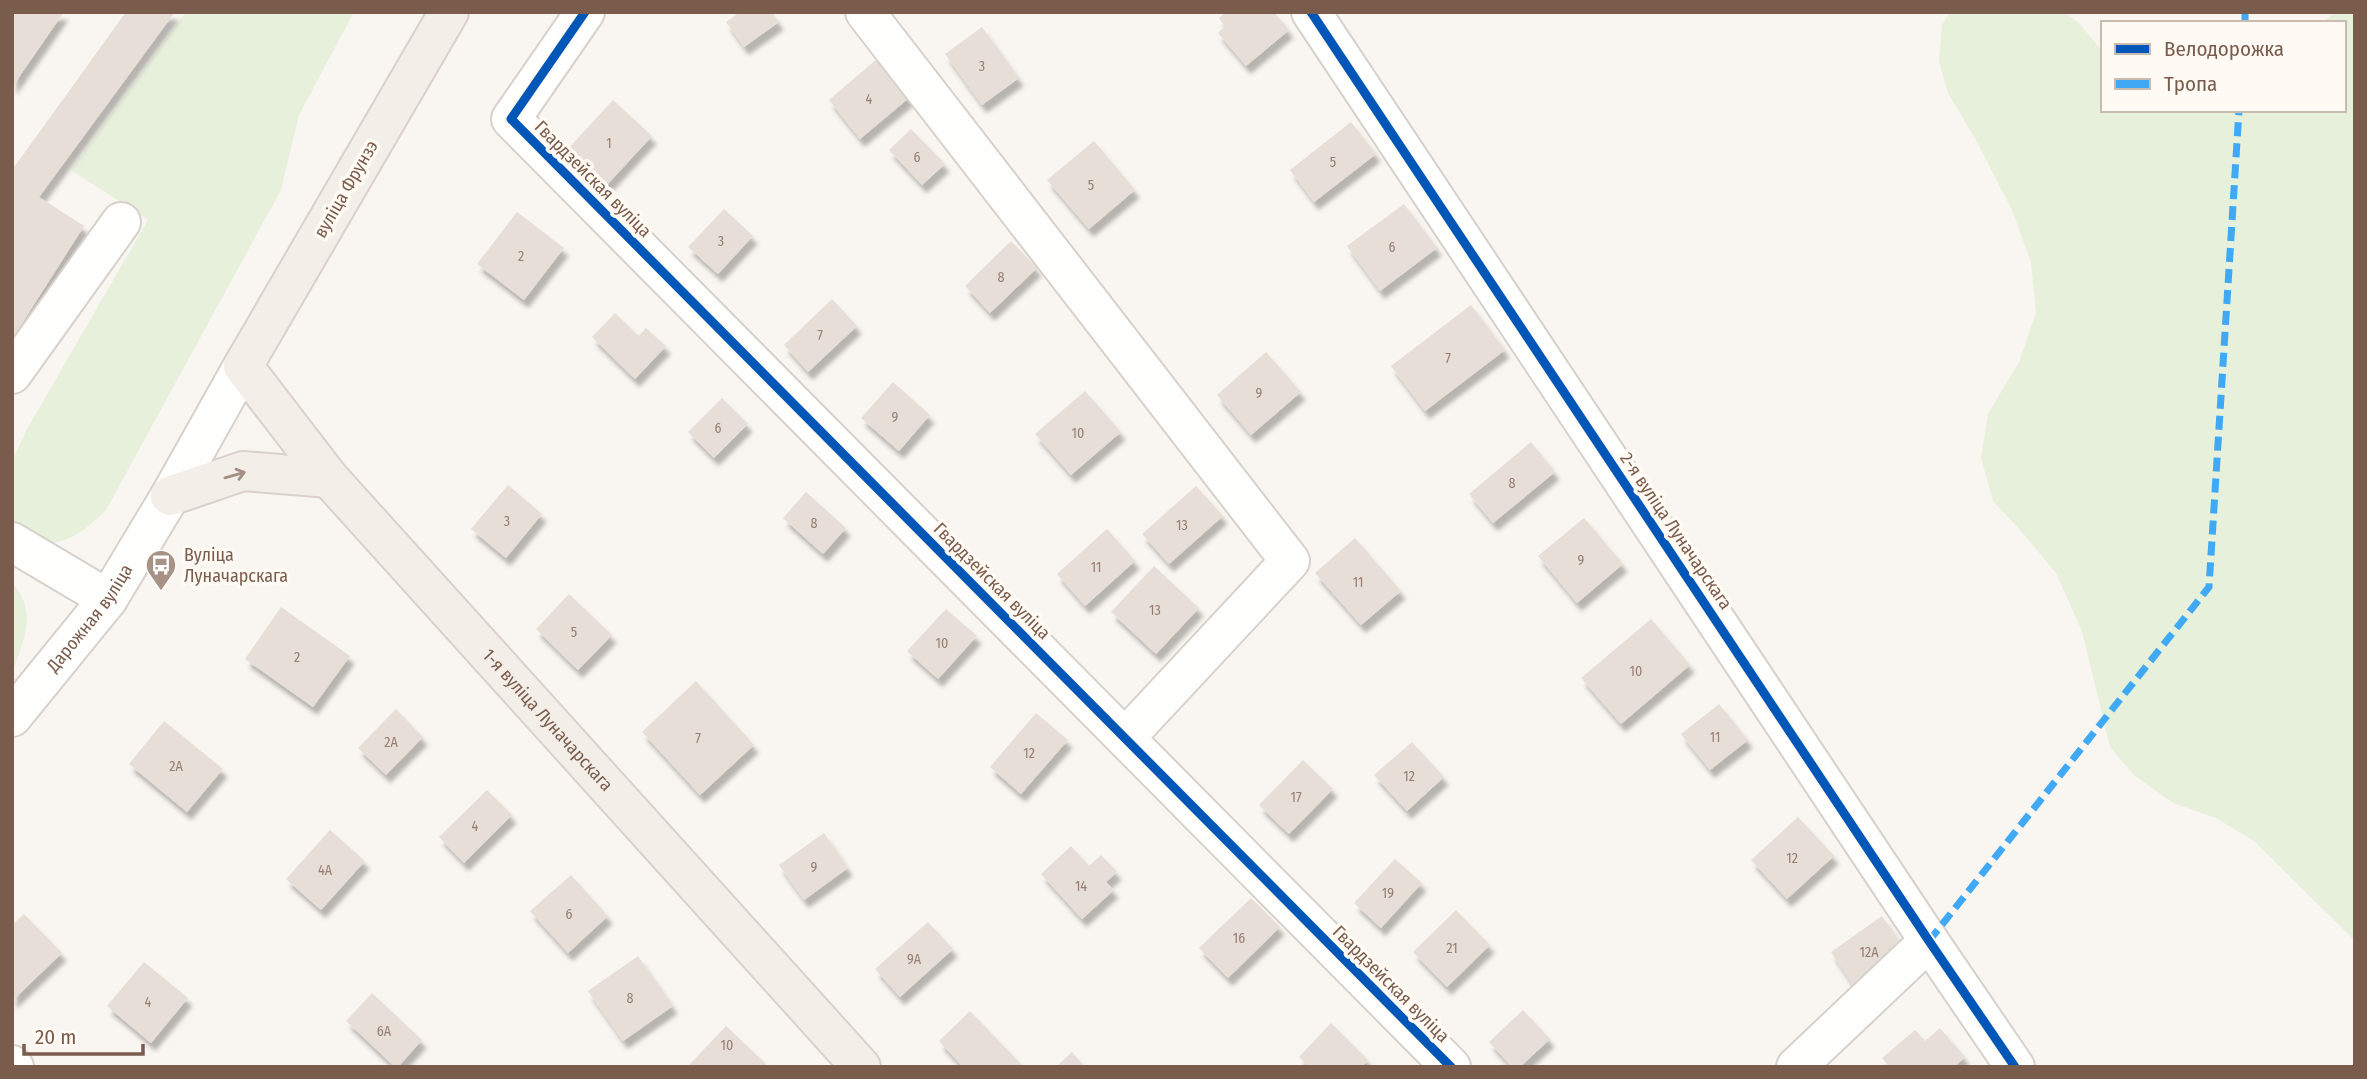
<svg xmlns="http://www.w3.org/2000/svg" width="2367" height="1079" font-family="'Fira Sans Condensed',sans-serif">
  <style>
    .green { fill: #e7f0db }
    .building { fill: #e6ded7; filter: url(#shadow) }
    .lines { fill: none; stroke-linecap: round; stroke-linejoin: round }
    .minor-casing { stroke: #d7d1cb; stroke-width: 42 }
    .major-casing { stroke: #dad1cc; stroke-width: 42 }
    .minor { stroke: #fefefd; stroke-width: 38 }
    .major { stroke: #f3eee8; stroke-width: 38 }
    .quiet { stroke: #3fa9f5; stroke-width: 7; stroke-dasharray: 14 7; stroke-linecap: butt }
    .cycleway-casing { stroke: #fffaf3; stroke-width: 13 }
    .cycleway { stroke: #0057b8; stroke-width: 9 }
    .oneway { stroke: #a48f83 }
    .labels { text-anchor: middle; stroke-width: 7; stroke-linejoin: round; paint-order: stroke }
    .number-label { font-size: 14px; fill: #977e72 }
    .street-label { font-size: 18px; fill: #7a5c4d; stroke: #fffaf3 }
    .poi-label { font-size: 18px; fill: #7a5c4d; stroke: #fffaf3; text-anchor: start }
  </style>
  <defs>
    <filter id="shadow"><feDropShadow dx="4.5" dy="8" stdDeviation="2" flood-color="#0004"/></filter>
  </defs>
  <rect width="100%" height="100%" fill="#f9f5f0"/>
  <!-- green -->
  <path class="green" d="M 186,12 L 354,12 L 299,115 L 281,190 L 106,510 C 89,527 67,547 40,542 C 31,541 20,530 12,524 L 12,462 L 27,429 L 148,220 L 71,170 Z
    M 1950,12 L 2064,12 L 2079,23 L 2103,52 L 2103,110 L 2344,110 L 2344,23 L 2321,23 L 2336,12 L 2355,12 L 2355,941 L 2254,841 L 2216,818 L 2173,803 L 2134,775 L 2110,747 L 2082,631 L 2056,573 L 2022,532 L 1993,501 L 1981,458 L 1988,414 L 2019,362 L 2036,312 L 2031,262 L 2012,210 L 1976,140 L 1948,93 L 1939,61 L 1942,25 Z
    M 12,583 C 38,610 24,642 12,672 Z"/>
  <!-- building -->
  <path class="building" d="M 14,12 L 64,12 L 12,87 L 12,15 Z
    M 126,12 L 175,12 L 39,197 L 84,226 L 12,339 L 12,170 Z
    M 740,12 L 772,12 L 779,22 L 744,47 L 726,22 Z
    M 1226,12 L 1274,12 L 1289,30 L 1246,66 L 1218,33 L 1225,26 L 1219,18 Z
    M 982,27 L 1019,78 L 982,105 L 945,54 Z
    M 878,58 L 910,97 L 860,139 L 829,100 Z
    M 613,100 L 652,136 L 605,187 L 566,151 Z
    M 1351,122 L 1376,154 L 1314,202 L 1290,170 Z
    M 911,129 L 945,164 L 922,185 L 889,150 Z
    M 1094,141 L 1135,190 L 1089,229 L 1047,180 Z
    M 1404,204 L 1437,248 L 1380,291 L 1347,246 Z
    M 724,209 L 753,236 L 718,274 L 688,247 Z
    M 517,212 L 564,248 L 524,300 L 477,264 Z
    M 1011,241 L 1037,268 L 990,313 L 965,286 Z
    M 832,299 L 857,326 L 808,372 L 784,345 Z
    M 1471,305 L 1505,350 L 1425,411 L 1391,366 Z
    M 615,313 L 639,336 L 646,328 L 666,346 L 635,379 L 592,337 Z
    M 1266,352 L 1301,392 L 1251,435 L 1217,395 Z
    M 893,382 L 930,415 L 899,451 L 861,418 Z
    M 1085,391 L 1121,432 L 1071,475 L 1035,434 Z
    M 722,398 L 748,424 L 714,458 L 688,432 Z
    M 1531,442 L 1555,472 L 1493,523 L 1469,494 Z
    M 508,485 L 542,514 L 506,558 L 471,529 Z
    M 1196,486 L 1223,516 L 1169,564 L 1142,534 Z
    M 806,492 L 846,528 L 823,554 L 783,518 Z
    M 1584,518 L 1623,564 L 1577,603 L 1538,556 Z
    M 1107,529 L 1135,561 L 1085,606 L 1057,574 Z
    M 1355,538 L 1401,591 L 1361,625 L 1315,573 Z
    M 1154,566 L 1199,608 L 1156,654 L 1111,612 Z
    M 569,594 L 612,635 L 578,670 L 536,629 Z
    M 281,607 L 350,656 L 313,707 L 245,659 Z
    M 946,609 L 977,636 L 938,679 L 907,651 Z
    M 1651,619 L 1690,665 L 1621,724 L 1581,678 Z
    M 696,681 L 754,745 L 700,795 L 642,732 Z
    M 1719,704 L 1748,740 L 1710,770 L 1681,734 Z
    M 396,709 L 423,737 L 386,775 L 358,748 Z
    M 1036,713 L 1068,740 L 1021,794 L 990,767 Z
    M 164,721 L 223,769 L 187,812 L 129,764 Z
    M 1412,742 L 1444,777 L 1407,811 L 1374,775 Z
    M 1303,760 L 1333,789 L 1289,834 L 1259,805 Z
    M 487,790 L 512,815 L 464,863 L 439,837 Z
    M 1798,817 L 1834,856 L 1787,899 L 1751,860 Z
    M 330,830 L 365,861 L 321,910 L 286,879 Z
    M 824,833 L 848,868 L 804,900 L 779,865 Z
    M 1071,846 L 1089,866 L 1101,855 L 1117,872 L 1106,882 L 1114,890 L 1082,919 L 1041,874 Z
    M 1395,859 L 1422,883 L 1381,928 L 1354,903 Z
    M 571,875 L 608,916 L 568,953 L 530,911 Z
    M 1251,898 L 1280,927 L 1228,978 L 1199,948 Z
    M 1456,910 L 1490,945 L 1447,987 L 1413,952 Z
    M 24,914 L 62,953 L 12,1001 L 12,925 Z
    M 1882,916 L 1907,952 L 1855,988 L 1831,952 Z
    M 928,922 L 953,949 L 900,997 L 875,969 Z
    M 638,956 L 673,1006 L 623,1041 L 588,991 Z
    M 144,962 L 188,998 L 151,1043 L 107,1006 Z
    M 372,993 L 422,1040 L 398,1067 L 395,1067 L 346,1021 Z
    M 1523,1010 L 1550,1039 L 1520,1067 L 1512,1067 L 1489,1042 Z
    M 970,1011 L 1020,1063 L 1016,1067 L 963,1067 L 939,1041 Z
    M 1331,1023 L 1368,1060 L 1362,1067 L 1309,1067 L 1299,1057 Z
    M 726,1026 L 766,1064 L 763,1067 L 689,1065 Z
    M 1940,1028 L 1965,1057 L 1954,1067 L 1890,1067 L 1882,1058 L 1915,1030 L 1925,1041 Z
    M 1072,1052 L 1085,1067 L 1056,1067 Z"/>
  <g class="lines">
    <!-- minor casing -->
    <g class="minor-casing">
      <g id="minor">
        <path d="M 585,12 L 511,119 L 1451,1067"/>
        <path d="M 865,12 L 1290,561 L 1125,738"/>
        <path d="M 1311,12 L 1929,941 L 2015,1067"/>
        <path d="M 12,374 L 121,222"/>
        <path d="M 12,542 L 108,599"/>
        <path id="s1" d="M 12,717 L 108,599 L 170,496 L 243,366"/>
        <path d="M 12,1065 L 14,1067"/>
        <path d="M 1796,1067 L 1929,941"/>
      </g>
    </g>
    <!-- major casing -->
    <g class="major-casing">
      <g id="major">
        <path id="s2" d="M 449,12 L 243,366 L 329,478 L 861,1067"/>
        <path d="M 170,496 L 243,471 L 329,478"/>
      </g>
    </g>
    <!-- minor -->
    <use href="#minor" class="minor"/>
    <!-- major -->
    <use href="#major" class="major"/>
    <!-- quiet -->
    <path class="quiet" d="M 2245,23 L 2245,12
      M 1929,941 L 2209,587 L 2239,110"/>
    <!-- cycleway casing -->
    <g class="cycleway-casing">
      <path id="cycleway" d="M 585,12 L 511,119 L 1451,1067
        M 1311,12 L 1929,941 L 2015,1067"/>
    </g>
    <!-- cycleway -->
    <use href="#cycleway" class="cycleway"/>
  </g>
  <!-- one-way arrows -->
  <defs><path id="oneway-shaft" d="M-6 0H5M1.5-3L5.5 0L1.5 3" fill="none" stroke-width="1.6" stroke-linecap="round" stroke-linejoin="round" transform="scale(1.75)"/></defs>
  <use class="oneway" href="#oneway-shaft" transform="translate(235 475) rotate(-16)"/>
  <!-- icons -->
  <defs>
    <g id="bus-pin" transform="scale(1.575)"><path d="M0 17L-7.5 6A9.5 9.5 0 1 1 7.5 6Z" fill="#a69286" stroke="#fffaf3"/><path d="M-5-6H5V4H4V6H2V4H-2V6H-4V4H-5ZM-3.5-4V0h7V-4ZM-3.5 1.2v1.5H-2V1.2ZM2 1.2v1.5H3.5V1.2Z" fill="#fff"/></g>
  </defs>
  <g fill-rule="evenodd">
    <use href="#bus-pin" x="161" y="565"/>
  </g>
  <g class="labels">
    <!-- number labels -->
    <g class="number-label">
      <text x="982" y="71">3</text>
      <text x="869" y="104">4</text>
      <text x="609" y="148">1</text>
      <text x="917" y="162">6</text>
      <text x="1333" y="167">5</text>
      <text x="1091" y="190">5</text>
      <text x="721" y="246">3</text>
      <text x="1392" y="252">6</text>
      <text x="521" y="261">2</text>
      <text x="1001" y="282">8</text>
      <text x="820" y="340">7</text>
      <text x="1448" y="363">7</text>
      <text x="1259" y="398">9</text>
      <text x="895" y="422">9</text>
      <text x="718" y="433">6</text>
      <text x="1078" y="438">10</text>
      <text x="1512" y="488">8</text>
      <text x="507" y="526">3</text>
      <text x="814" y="528">8</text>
      <text x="1182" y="530">13</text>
      <text x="1581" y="565">9</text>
      <text x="1096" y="572">11</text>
      <text x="1358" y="587">11</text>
      <text x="1155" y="615">13</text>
      <text x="574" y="637">5</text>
      <text x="942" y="648">10</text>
      <text x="297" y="662">2</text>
      <text x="1636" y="676">10</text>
      <text x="1715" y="742">11</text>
      <text x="698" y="743">7</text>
      <text x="391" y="747">2А</text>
      <text x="1029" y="758">12</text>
      <text x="176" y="771">2А</text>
      <text x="1409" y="781">12</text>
      <text x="1296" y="802">17</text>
      <text x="475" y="831">4</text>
      <text x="1792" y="863">12</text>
      <text x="814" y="872">9</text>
      <text x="325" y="875">4А</text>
      <text x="1081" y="891">14</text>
      <text x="1388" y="898">19</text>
      <text x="569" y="919">6</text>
      <text x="1239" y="943">16</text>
      <text x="1452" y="953">21</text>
      <text x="1869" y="957">12А</text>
      <text x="914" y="964">9А</text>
      <text x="630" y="1003">8</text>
      <text x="148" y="1007">4</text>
      <text x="384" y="1036">6А</text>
      <text x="727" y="1050">10</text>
    </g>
    <!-- street labels -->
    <g class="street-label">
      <text transform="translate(593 179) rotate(45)" y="6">Гвардзейская вуліца</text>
      <text transform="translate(346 189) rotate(-60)" y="6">вуліца Фрунзэ</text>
      <text transform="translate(1676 531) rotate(56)" y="6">2-я вуліца Луначарскага</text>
      <text transform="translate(992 581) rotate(45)" y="6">Гвардзейская вуліца</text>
      <text dy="6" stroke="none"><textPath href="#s1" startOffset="126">Дарожная вуліца</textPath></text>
      <text dy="6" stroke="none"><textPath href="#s2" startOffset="877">1-я вуліца Луначарскага</textPath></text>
      <text transform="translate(1391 984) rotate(45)" y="6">Гвардзейская вуліца</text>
    </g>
    <!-- poi labels -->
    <g class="poi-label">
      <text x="184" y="561">Вуліца<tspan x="184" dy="21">Луначарскага</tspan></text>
    </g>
  </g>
  <!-- border -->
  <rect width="2367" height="1079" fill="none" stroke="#7a5c4d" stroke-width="28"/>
  <!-- legend -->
  <rect x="2101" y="21" width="245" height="91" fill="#fffaf3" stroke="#cabbb1" stroke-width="2"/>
  <rect x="2115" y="44" width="35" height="10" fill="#0057b8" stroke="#cabbb1" stroke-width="2"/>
  <text x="2164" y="56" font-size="21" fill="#7a5c4d">Велодорожка</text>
  <rect x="2115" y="79" width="35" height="10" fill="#3fa9f5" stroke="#cabbb1" stroke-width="2"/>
  <text x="2164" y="91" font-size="21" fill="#7a5c4d">Тропа</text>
  <!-- scale -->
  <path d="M24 1044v10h119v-10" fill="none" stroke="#7a5c4d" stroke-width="3.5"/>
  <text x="35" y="1044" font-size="21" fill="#7a5c4d" stroke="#fffaf3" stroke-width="5" paint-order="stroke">20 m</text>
</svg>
